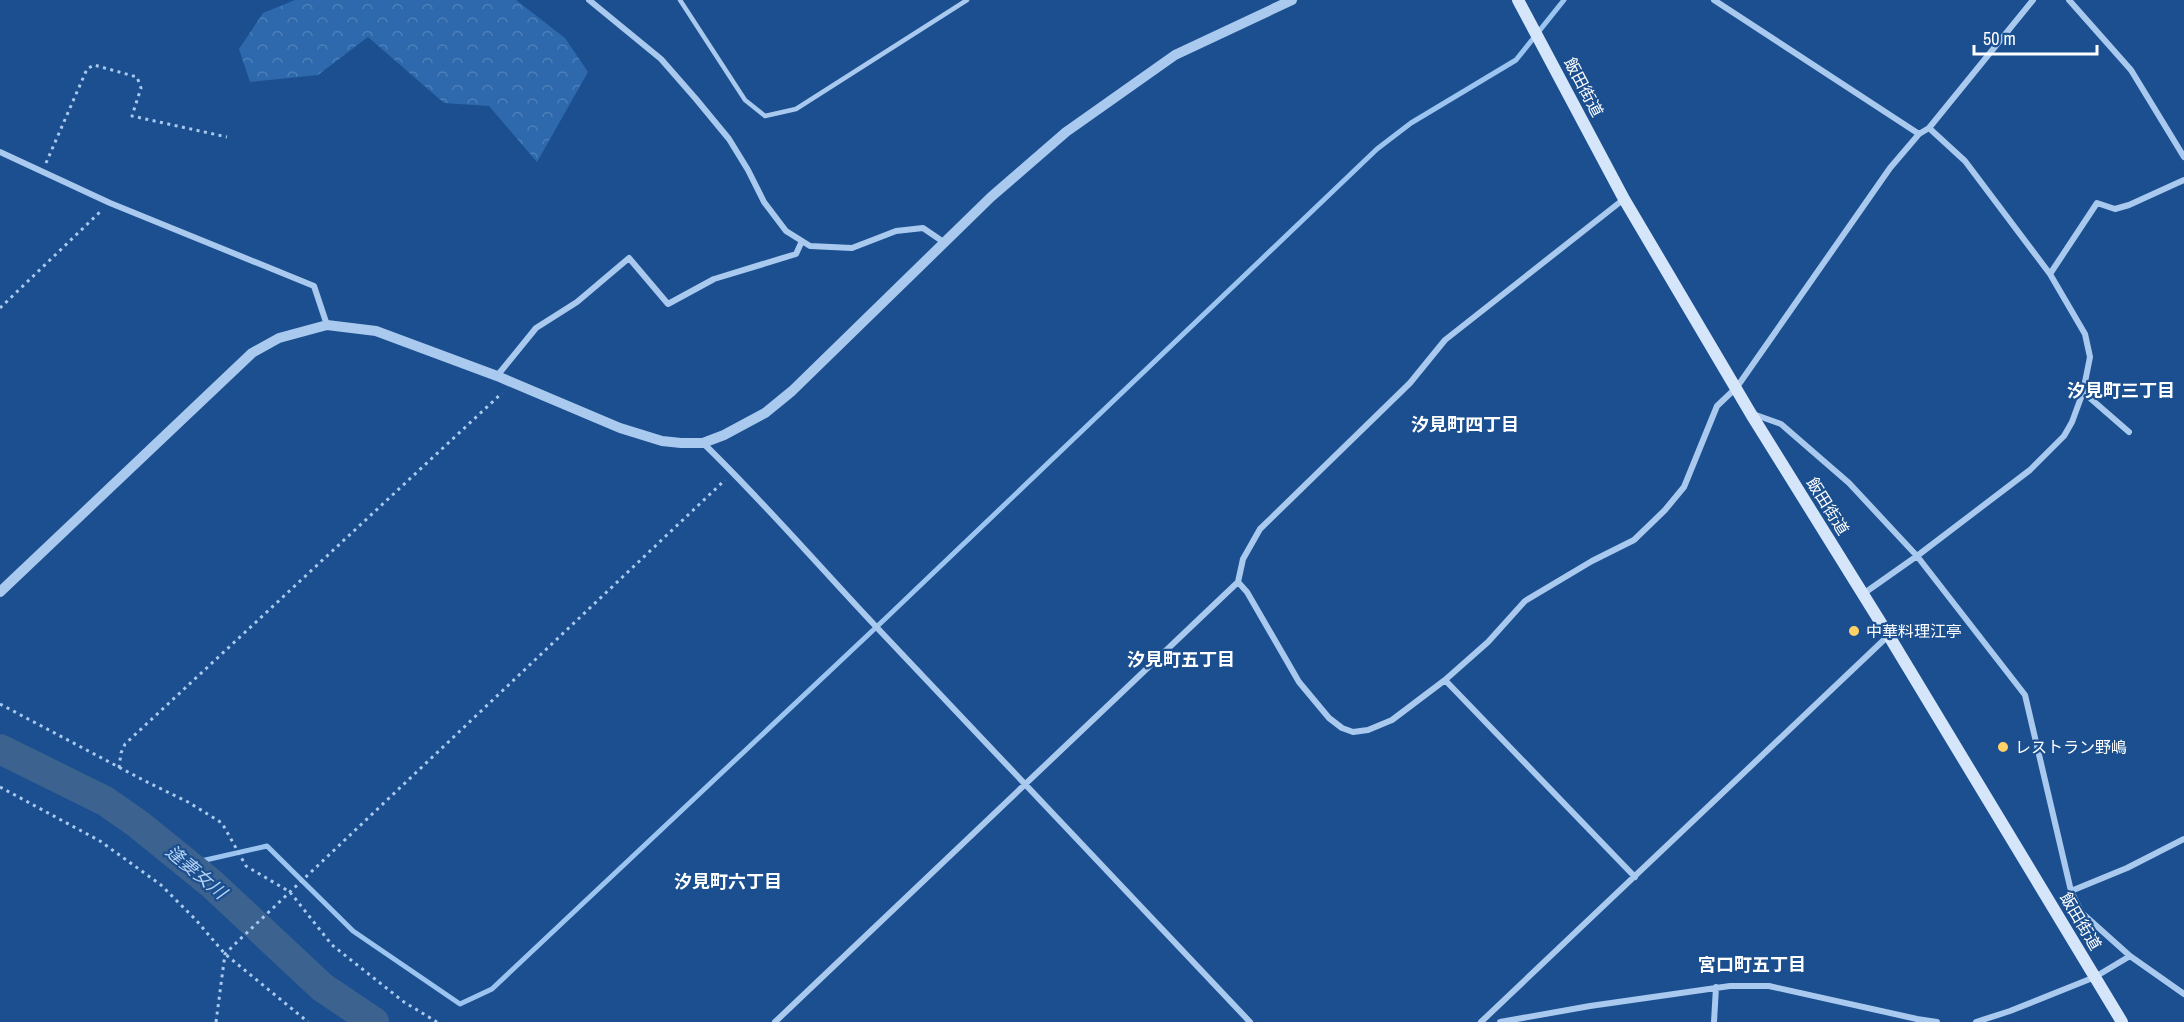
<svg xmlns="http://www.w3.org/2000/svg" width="2184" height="1022" font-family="'Archivo Narrow','Noto Sans JP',sans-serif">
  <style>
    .forest { fill: url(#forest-crowns) }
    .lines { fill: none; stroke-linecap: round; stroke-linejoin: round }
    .stream { stroke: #9cc4f0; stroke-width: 5 }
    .river { stroke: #3c6290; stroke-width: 30 }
    .path { stroke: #a9c9ee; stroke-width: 3; stroke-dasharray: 3 4.5; stroke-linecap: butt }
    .service { stroke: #a9c9ee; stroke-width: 4.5 }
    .minor { stroke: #a9c9ee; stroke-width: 6 }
    .tertiary { stroke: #a9c9ee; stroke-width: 10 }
    .secondary { stroke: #d6e6fa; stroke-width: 12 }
    .poi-dot { fill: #ffd166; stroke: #1b4f8f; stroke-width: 2 }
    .labels { text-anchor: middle; stroke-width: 4.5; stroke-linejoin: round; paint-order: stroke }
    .street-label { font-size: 16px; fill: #fff; stroke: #1b4f8f }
    .poi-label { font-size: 16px; fill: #fff; stroke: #1b4f8f; text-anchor: start }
    .neighbourhood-label { font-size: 18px; font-weight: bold; fill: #fff; stroke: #1b4f8f }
    .water-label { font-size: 18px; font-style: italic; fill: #b5d3f5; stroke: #1b4f8f }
  </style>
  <defs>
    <pattern id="forest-crowns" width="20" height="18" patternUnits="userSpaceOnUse" patternTransform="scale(1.5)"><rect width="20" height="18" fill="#2e69ad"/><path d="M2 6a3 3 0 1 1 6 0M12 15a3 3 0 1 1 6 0" fill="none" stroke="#4d80b9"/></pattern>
  </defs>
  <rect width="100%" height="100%" fill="#1b4f8f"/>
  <!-- forest -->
  <path class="forest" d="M 295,0 L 516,0 L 565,38 L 588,72 L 537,162 L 489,106 L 444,103 L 368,37 L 318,75 L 250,82 L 239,49 L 263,13 Z"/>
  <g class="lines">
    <!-- stream -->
    <path class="stream" d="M 188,864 L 267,846 L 353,931 L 460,1004 L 492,989 L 886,618 L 1377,149 L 1411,123 L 1516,60 L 1564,0"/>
    <!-- river -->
    <path class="river" d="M 0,749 L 105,801 L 138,824 L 212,884 L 322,987 L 374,1022"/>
    <!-- path -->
    <path class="path" d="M 46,163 L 87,69 L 94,65 L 137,77 L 141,88 L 132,116 L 227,137
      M 0,308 L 102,210
      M 0,704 L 145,781 L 188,802 L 222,823 L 246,866 L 290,892 L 332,945 L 404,1002 L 437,1022
      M 119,768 L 121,753 L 125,744 L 502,393
      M 0,787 L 100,841 L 161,885 L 196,920 L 225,954 L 308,1022
      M 216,1022 L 225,954 L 235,944 L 725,480"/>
    <!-- service -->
    <path class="service" d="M 680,0 L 745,100 L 765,116 L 796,109 L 967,0"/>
    <!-- minor -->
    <path class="minor" d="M 589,0 L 661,59 L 696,99 L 729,139 L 748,170 L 764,202 L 786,231 L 810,246 L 852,248 L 896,231 L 923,228 L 945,243
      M 1714,0 L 1919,134
      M 2069,0 L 2131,70 L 2184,157
      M 0,152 L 110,203 L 314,286 L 327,325
      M 2050,274 L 2097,203 L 2115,209 L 2129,205 L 2184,180
      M 497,376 L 536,328 L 577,302 L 629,258 L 668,304 L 714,279 L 796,254 L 802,241
      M 2083,392 L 2129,432
      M 1753,414 L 1781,424 L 1849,483 L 1917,556 L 2025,695 L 2071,891 L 2082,913 L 2130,956 L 2184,994
      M 703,443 C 766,504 823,571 883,634 C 1005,764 1128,892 1250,1022
      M 1238,582 L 1247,592 L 1299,682 L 1329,718 L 1342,728 L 1353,732 L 1368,730 L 1392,720 L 1445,680 L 1488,642 L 1525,601 L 1592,561 L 1634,540 L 1665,510 L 1684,487 L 1717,406 L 1737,387 L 1890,168 L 1919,134 L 1929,128 L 2033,0
      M 1863,594 L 1917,556 L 2030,470 L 2064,436 L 2072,422 L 2083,392 L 2090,357 L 2085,334 L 2050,274 L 1965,161 L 1929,128
      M 1445,680 L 1635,877
      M 2071,891 L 2127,868 L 2184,839
      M 775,1022 L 1238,582 L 1243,559 L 1260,529 L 1410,383 L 1445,340 L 1624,199
      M 1481,1022 L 1888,636
      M 1500,1022 L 1590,1006 L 1730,986 L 1769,986 L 1917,1019 L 1937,1022
      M 1714,1022 L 1716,987
      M 1976,1022 L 2010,1011 L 2095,977 L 2130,956"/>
    <!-- tertiary -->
    <path class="tertiary" d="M 0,592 L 252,353 L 279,338 L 327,325 L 376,331 L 497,376 L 620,428 L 662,441 L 681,443 L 703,443 L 724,435 L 765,413 L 792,391 L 991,197 L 1066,132 L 1175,55 L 1292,0"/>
    <!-- secondary -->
    <path class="secondary" d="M 1518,0 L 1624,199 L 1751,414 L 1889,636 L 2122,1022"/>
  </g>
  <!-- markers -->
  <g class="poi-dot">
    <circle cx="1854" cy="631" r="6"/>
    <circle cx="2003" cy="747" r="6"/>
  </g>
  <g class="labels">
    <!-- street labels -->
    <g class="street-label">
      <text transform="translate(1584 87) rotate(62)" y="6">飯田街道</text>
      <text transform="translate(1828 506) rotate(58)" y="6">飯田街道</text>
      <text transform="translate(2081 921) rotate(59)" y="6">飯田街道</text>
    </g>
    <!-- poi labels -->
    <g class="poi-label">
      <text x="1866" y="637">中華料理江亭</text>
      <text x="2015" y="753">レストラン野嶋</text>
    </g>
    <!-- neighbourhood labels -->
    <g class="neighbourhood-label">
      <text x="2121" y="397">汐見町三丁目</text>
      <text x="1465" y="431">汐見町四丁目</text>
      <text x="1181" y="666">汐見町五丁目</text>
      <text x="728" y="888">汐見町六丁目</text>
      <text x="1752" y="971">宮口町五丁目</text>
    </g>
    <!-- water labels -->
    <g class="water-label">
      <text transform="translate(196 872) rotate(40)" y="6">逢妻女川</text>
    </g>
  </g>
  <!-- scale -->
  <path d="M1974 45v9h123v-9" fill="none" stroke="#ffffff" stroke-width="3"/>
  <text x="1983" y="45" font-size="18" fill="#ffffff" stroke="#1b4f8f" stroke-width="4.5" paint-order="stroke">50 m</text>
</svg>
